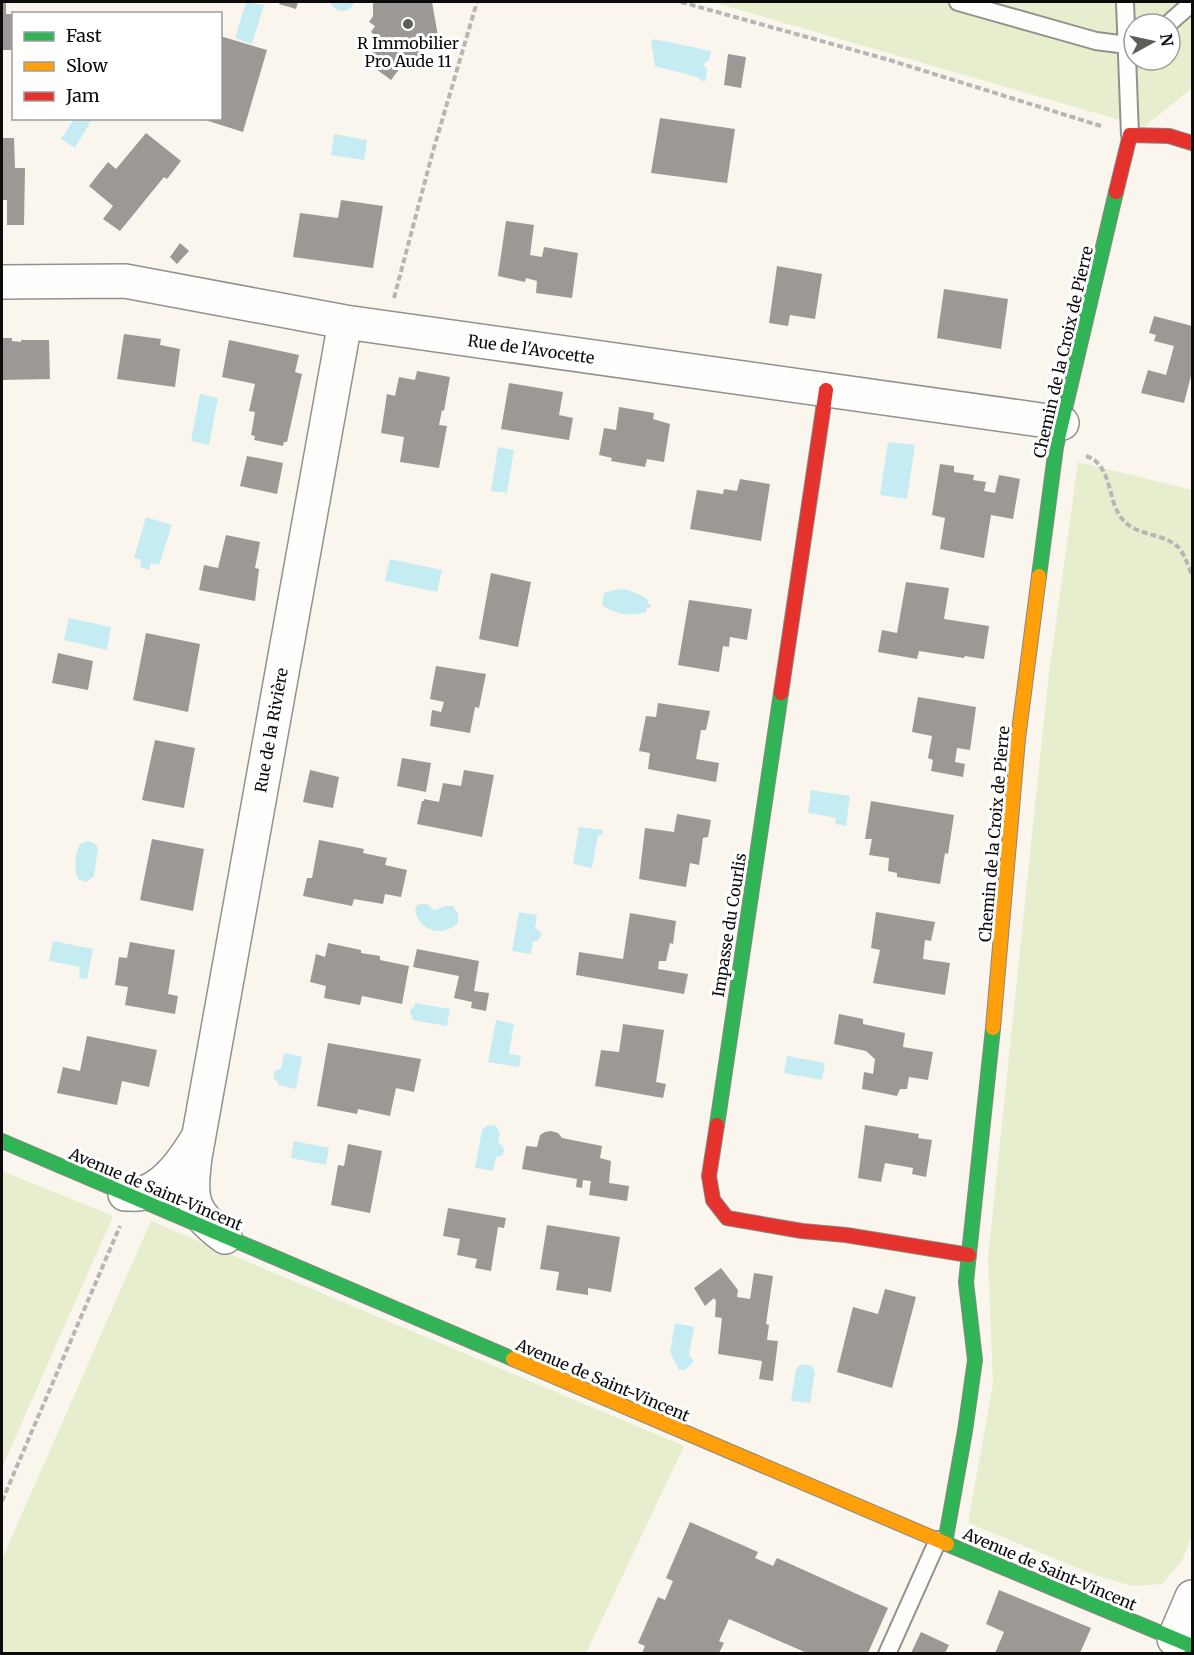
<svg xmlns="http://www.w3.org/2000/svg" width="1194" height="1655" font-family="Merriweather,serif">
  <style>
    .green { fill: #e7eece; fill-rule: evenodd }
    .water { fill: #c6ecf3 }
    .building { fill: #9c9895 }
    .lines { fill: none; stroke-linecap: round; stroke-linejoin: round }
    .lane-casing { stroke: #93918d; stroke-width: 20 }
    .street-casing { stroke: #93918d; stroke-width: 36 }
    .fast-casing { stroke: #898784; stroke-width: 16 }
    .slow-casing { stroke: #898784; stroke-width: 16 }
    .jam-casing { stroke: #898784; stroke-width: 16 }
    .path { stroke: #b7b6b5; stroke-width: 4; stroke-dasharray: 6 3; stroke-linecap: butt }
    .lane { stroke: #fefefc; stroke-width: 16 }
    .street { stroke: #fefefc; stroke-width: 33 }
    .fast { stroke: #30b455; stroke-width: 14 }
    .slow { stroke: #ff9f0a; stroke-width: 14 }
    .jam { stroke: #e5322d; stroke-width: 14 }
    .poi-dot { fill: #5f5d5a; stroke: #fff; stroke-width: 2 }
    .labels { text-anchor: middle; stroke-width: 6; stroke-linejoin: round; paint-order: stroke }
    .poi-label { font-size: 16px; fill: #0b0b0b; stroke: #fff }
    .street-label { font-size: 16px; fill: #0b0b0b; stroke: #fff }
  </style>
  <rect width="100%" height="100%" fill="#faf6ee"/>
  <!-- green -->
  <path class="green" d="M 712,2 L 1192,2 L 1192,88 L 1144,127 ZM 1134,24 L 1170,24 L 1170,60 L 1134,60 Z
    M 1078,462 L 1192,490 L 1192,1535 L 1182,1561 L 1162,1584 L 1132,1586 L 1092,1574 L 968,1523 L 993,1383 L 988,1258 L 1048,681 Z
    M 2,1171 L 113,1216 L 2,1468 Z
    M 151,1221 L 684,1446 L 586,1653 L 2,1654 L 2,1559 Z"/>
  <!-- water -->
  <path class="water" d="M 246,2 L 264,5 L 252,44 L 235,38 Z
    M 330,2 L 355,2 C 348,14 336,14 330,2 Z
    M 654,39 L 711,51 L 709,60 L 703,64 L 707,69 L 706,81 L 702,81 L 697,77 L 655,66 L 651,42 Z
    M 74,119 L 87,119 L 91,121 L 75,148 L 61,139 Z
    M 334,134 L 367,140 L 364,160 L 331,155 Z
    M 200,394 L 218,398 L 209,445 L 191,441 Z
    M 888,442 L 915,445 L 907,499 L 880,495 Z
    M 498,447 L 514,450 L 507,493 L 491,491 Z
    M 146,517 L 172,525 L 159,565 L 151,563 L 149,570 L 140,567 L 141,560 L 134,558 Z
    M 390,559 L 442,570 L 437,592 L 385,581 Z
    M 625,589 C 633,592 641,594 648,600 L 648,603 L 651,605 L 651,607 L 647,608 L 646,612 C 630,617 615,614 602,605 L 604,593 L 614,590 Z
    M 69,618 L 111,627 L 107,650 L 64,640 Z
    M 811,790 L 850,796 L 846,826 L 835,824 L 836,818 L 808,813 Z
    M 579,827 L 603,830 L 602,835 L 598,835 L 592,868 L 573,864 Z
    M 88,841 L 94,843 L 98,848 L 94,876 L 86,882 L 78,879 C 74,872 75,853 79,846 C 81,842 84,842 88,841 Z
    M 421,904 L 427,904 L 434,910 L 446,906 L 453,906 L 458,914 L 458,923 C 442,938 419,931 415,910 L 417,905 Z
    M 519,912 L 537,915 L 535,928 L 540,931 L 541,936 L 537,941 L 533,941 L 531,954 L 512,951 Z
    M 53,941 L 93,949 L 87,979 L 79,978 L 80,967 L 49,961 Z
    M 415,1003 L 450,1009 L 447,1026 L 412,1020 L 413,1015 L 410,1015 L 411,1007 L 414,1008 Z
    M 496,1020 L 514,1024 L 509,1054 L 521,1056 L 519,1067 L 488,1062 Z
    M 284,1053 L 302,1057 L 296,1089 L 278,1085 L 278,1082 L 273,1078 L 275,1070 L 281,1069 Z
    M 787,1056 L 825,1063 L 822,1080 L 784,1073 Z
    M 488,1125 L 496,1126 L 500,1133 L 498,1143 L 503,1146 L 504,1152 L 501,1156 L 496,1157 L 493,1171 L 475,1168 L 482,1130 Z
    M 294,1141 L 329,1148 L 326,1165 L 291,1158 Z
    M 675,1323 L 694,1327 L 689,1356 L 694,1361 L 685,1370 L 679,1370 L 670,1352 Z
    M 801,1364 L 812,1366 L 815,1372 L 810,1403 L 791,1401 L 796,1369 Z"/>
  <!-- building -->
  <path class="building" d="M 2,2 L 6,2 L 6,14 L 14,14 L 14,50 L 2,50 Z
    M 280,2 L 298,2 L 296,9 L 279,4 Z
    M 373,2 L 432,2 L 438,36 L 415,65 L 407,59 L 391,80 L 365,61 L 381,40 L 371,32 L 375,26 L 369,22 L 373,16 Z
    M 220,36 L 267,50 L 243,132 L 202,119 L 220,118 Z
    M 728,54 L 746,57 L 741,88 L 724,85 Z
    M 660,118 L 735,129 L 727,183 L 651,173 Z
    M 146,133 L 181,161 L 167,179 L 164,177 L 120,231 L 103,219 L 113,206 L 89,186 L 108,162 L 116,169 Z
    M 2,138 L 14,138 L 15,168 L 25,168 L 24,225 L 7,225 L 7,200 L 2,200 Z
    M 341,200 L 383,206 L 373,268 L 293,257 L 300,213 L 338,218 Z
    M 506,221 L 534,225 L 530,255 L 542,257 L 544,247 L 578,253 L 572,298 L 536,293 L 537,281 L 526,278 L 525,282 L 498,276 Z
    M 180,243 L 189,251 L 177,264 L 170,257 Z
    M 777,266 L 822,274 L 815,319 L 790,315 L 788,326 L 769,323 Z
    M 944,289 L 1008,299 L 1001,349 L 937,338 Z
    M 1154,316 L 1192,326 L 1192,372 L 1184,403 L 1141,393 L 1148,370 L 1166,375 L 1174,346 L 1154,341 L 1156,335 L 1149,333 Z
    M 124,334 L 161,339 L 160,345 L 180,349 L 175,387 L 117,379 Z
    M 2,338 L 12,338 L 12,341 L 21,342 L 21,340 L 49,340 L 50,379 L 2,380 Z
    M 229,340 L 299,355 L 295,372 L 302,374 L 287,442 L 284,442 L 283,446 L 254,440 L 255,436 L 251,435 L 255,412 L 249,411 L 255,384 L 222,377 Z
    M 417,371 L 450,377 L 444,411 L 442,410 L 439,425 L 447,426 L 439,468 L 400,462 L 404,437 L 381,433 L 387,394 L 395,396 L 399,377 L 415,380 Z
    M 509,383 L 563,392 L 559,415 L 573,418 L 569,440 L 501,429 Z
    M 619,407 L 654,413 L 653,419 L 670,424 L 664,462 L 647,459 L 645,467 L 611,461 L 612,458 L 599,455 L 604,428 L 616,430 Z
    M 247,456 L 283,463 L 277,494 L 240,486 Z
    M 940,464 L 954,466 L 954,472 L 974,475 L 973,480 L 986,482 L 984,491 L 995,493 L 999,475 L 1020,479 L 1013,519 L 991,515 L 984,558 L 940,549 L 945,518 L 932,515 Z
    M 740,479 L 770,484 L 761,541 L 690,529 L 697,490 L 723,494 L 724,489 L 737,491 Z
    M 226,535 L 260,542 L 255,568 L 259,569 L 255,601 L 199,590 L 204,565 L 218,568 Z
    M 491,573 L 531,582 L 518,647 L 479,639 Z
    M 906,582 L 949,588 L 944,619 L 989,626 L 984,659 L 965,656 L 964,658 L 919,651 L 917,659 L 878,652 L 882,630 L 897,633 Z
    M 689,600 L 752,609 L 747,640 L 730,637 L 729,647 L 723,646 L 719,672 L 678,665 Z
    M 146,633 L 200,644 L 188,712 L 133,700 Z
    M 58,653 L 93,661 L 88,690 L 52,683 Z
    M 436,666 L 486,674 L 479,708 L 475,707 L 470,733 L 430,726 L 432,710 L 441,712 L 444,702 L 430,699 Z
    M 918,697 L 976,707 L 970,750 L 957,748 L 955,762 L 965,764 L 963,777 L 931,771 L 933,760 L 928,758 L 932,736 L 912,732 Z
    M 658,703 L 710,711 L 706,730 L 701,730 L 696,759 L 719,763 L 716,782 L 648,769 L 650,753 L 639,751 L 646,716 L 656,717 Z
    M 155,740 L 195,748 L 184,808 L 142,800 Z
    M 402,758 L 431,763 L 426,792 L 397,786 Z
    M 310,770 L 339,777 L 333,808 L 303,802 Z
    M 464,770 L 494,775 L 482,837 L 417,824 L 422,801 L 424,801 L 424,799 L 439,802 L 443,783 L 461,786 Z
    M 871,801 L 954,815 L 948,854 L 945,853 L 940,884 L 897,877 L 897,873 L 888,871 L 889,858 L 869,855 L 872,839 L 865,839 Z
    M 677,814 L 711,820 L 708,837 L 703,838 L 699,865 L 690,863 L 686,887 L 639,879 L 645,828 L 674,832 Z
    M 152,839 L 204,849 L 193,911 L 140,900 Z
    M 319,840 L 364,849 L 363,853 L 387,858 L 385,865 L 407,870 L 401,897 L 385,894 L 383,904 L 354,899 L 352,906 L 303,896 L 307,878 L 312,878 Z
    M 876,912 L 935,922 L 931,941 L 925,940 L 923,959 L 950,963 L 945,995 L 873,983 L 880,950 L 871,948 Z
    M 630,913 L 676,921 L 673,944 L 670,943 L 666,961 L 659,961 L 658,969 L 688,974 L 684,994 L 576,975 L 579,952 L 623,959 Z
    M 130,942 L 175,950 L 168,994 L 178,996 L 175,1014 L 125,1005 L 128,987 L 115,985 L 119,957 L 127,958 Z
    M 328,943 L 361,950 L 361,953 L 380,956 L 380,960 L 409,966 L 402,1004 L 362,996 L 360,1005 L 324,998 L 326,986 L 310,982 L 316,954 L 325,957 Z
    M 417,949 L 479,961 L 474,991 L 489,993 L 486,1011 L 471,1008 L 472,1002 L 454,998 L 459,976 L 413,967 Z
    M 839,1014 L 863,1019 L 863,1024 L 905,1033 L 903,1047 L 933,1052 L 928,1080 L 909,1077 L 907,1089 L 900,1089 L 897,1096 L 862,1089 L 864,1072 L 873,1074 L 875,1059 L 866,1051 L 834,1044 Z
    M 623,1024 L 664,1030 L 656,1082 L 666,1084 L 663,1098 L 595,1086 L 601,1050 L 619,1052 Z
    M 87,1036 L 157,1050 L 149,1087 L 122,1081 L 117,1105 L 57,1093 L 63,1067 L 80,1071 Z
    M 328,1043 L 421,1059 L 414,1092 L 396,1088 L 390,1116 L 358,1109 L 357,1114 L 317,1106 Z
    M 865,1125 L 919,1134 L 918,1138 L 932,1140 L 926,1177 L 912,1174 L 913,1168 L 885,1163 L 881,1182 L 858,1178 Z
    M 551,1131 L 558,1133 L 562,1138 L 602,1146 L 600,1158 L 611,1161 L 609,1183 L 629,1186 L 627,1201 L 589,1195 L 591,1181 L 583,1180 L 582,1188 L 576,1187 L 577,1179 L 522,1169 L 526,1146 L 537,1147 L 540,1135 L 545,1132 Z
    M 348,1144 L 382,1151 L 370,1213 L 331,1205 L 338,1165 L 344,1166 Z
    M 448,1208 L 506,1218 L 504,1228 L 498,1227 L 491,1271 L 475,1268 L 477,1259 L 457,1255 L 460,1239 L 443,1236 Z
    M 547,1225 L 620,1237 L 611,1292 L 588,1288 L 588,1295 L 556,1290 L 559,1272 L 540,1269 Z
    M 721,1268 L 738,1290 L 737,1297 L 750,1299 L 754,1273 L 773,1276 L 766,1324 L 769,1325 L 767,1340 L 778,1341 L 773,1381 L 759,1379 L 762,1361 L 718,1354 L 722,1318 L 715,1317 L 716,1301 L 714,1298 L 705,1306 L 694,1288 Z
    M 885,1289 L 916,1297 L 892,1388 L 837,1372 L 853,1307 L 878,1314 Z
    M 690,1522 L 758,1552 L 755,1558 L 773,1566 L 777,1558 L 888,1608 L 868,1653 L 807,1653 L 729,1619 L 719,1641 L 724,1643 L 719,1653 L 642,1653 L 645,1646 L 638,1643 L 658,1597 L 665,1600 L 673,1581 L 666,1578 Z
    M 999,1590 L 1091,1628 L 1080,1653 L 995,1653 L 1004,1632 L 986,1624 Z
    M 921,1632 L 949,1645 L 945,1653 L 911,1653 Z"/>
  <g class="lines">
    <!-- lane casing -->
    <g class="lane-casing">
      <path id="lane" d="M 958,2 L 1096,41 L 1127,45 L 1134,43
        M 1125,2 L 1130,135
        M 1168,24 L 1192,3
        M 887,1654 L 938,1540"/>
    </g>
    <!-- street casing -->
    <g class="street-casing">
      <path id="street" d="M 2,282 L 125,281 L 345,322 L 1062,423
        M 125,1194 C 131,1194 139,1195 144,1193 C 168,1184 184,1160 197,1139
        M 225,1237 C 190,1211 190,1199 195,1157 L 345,322
        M 1174,1639 L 1192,1597"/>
    </g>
    <!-- fast casing -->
    <g class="fast-casing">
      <path id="fast" d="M 1039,576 L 1056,447 L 1116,192
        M 717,1125 L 781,693
        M 2,1141 L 513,1359
        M 945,1543 L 965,1431 L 975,1360 L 966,1282 L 993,1028
        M 947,1544 L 1192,1646"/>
    </g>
    <!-- slow casing -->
    <g class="slow-casing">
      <path id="slow" d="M 993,1028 L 1018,739 L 1039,576
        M 513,1359 L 947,1544"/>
    </g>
    <!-- jam casing -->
    <g class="jam-casing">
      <path id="jam" d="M 1116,192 L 1130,135 L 1169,136 L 1192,143
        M 781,693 L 826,390
        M 717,1125 L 709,1176 L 713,1200 L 727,1218 L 802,1231 L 846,1235 L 969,1255"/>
    </g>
    <!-- path -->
    <path class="path" d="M 681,2 L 886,59 L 1101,126
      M 394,298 L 433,151 L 477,2
      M 1086,456 C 1114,465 1106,503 1124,521 C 1138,536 1162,533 1177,546 C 1184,552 1188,566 1192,575
      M 2,1501 L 120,1226"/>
    <!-- lane -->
    <use href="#lane" class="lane"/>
    <!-- street -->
    <use href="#street" class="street"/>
    <!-- fast -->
    <use href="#fast" class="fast"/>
    <!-- slow -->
    <use href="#slow" class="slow"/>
    <!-- jam -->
    <use href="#jam" class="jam"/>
  </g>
  <!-- markers -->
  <circle class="poi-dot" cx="408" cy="24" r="6"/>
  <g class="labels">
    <!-- poi labels -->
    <g class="poi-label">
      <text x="408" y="49">R Immobilier<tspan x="408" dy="18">Pro Aude 11</tspan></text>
    </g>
    <!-- street labels -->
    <g class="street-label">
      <text transform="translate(531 349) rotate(8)" y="6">Rue de l'Avocette</text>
      <text transform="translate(1063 352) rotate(-77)" y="6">Chemin de la Croix de Pierre</text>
      <text transform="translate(271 730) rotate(-80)" y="6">Rue de la Rivière</text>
      <text transform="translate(994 834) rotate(-85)" y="6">Chemin de la Croix de Pierre</text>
      <text transform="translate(729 925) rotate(-81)" y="6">Impasse du Courlis</text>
      <text transform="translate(156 1189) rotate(23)" y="6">Avenue de Saint-Vincent</text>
      <text transform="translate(603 1380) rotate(23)" y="6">Avenue de Saint-Vincent</text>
      <text transform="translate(1050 1569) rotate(23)" y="6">Avenue de Saint-Vincent</text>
    </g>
  </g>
  <!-- border -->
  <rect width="1194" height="1655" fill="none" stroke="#0b0b0b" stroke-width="6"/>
  <!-- legend -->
  <rect x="12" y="12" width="210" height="108" fill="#ffffff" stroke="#9d9d9d" stroke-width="1.5"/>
  <rect x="24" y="32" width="30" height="9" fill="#30b455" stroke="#9d9d9d" stroke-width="1.5"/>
  <text x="66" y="42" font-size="18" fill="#0b0b0b">Fast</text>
  <rect x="24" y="62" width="30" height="9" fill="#ff9f0a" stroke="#9d9d9d" stroke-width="1.5"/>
  <text x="66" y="72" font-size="18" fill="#0b0b0b">Slow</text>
  <rect x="24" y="92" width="30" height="9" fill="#e5322d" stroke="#9d9d9d" stroke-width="1.5"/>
  <text x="66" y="102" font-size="18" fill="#0b0b0b">Jam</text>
  <!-- north arrow -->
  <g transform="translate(1152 42) rotate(82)"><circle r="28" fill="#ffffff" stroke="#9d9d9d" stroke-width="1.5"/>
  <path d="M0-4.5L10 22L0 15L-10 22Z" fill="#5f5d5a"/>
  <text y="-9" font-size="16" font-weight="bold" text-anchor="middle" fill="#0b0b0b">N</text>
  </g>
</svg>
